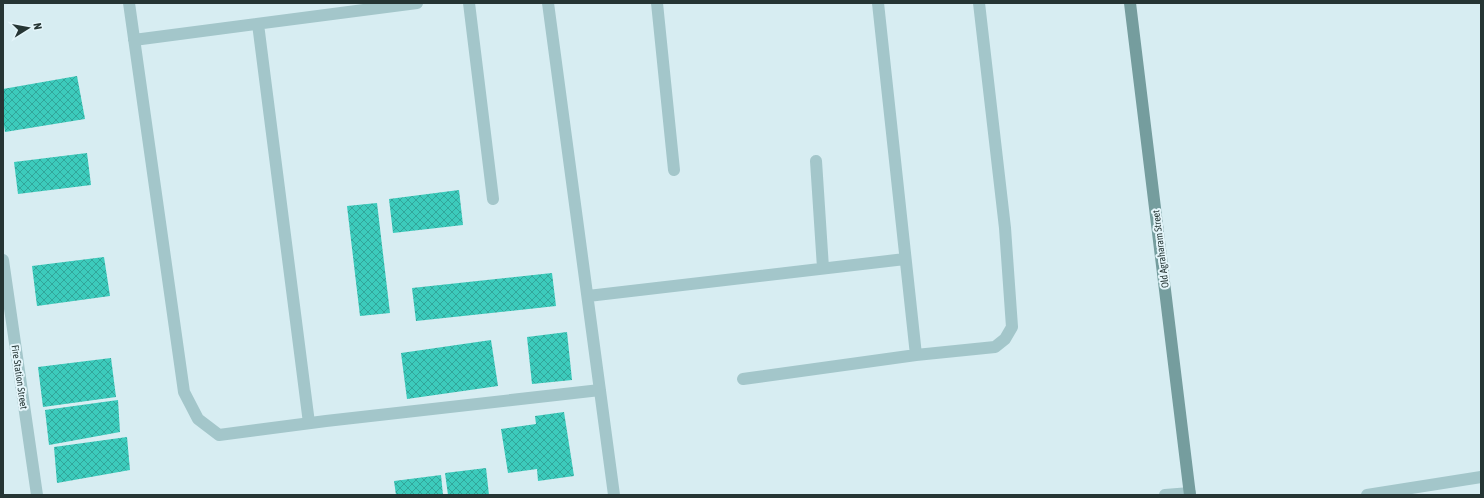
<svg xmlns="http://www.w3.org/2000/svg" width="1484" height="498" font-family="'Asap Condensed',sans-serif">
  <style>
    .building { fill: url(#building-cross-hatch) }
    .lines { fill: none; stroke-linecap: round; stroke-linejoin: round }
    .street { stroke: #a3c6ca; stroke-width: 12 }
    .secondary { stroke: #759d9e; stroke-width: 12 }
    .labels { text-anchor: middle; stroke-width: 4; stroke-linejoin: round; paint-order: stroke }
    .street-label { font-size: 10px; fill: #253534; stroke: #e4f5fa }
  </style>
  <defs>
    <pattern id="building-cross-hatch" width="8" height="8" patternUnits="userSpaceOnUse"><rect width="8" height="8" fill="#3ccbbc"/><path d="M0 0l8 8M0 8l8-8" fill="none" stroke="#32a69a"/></pattern>
  </defs>
  <rect width="100%" height="100%" fill="#d7edf2"/>
  <!-- building -->
  <path class="building" d="M 77,76 L 85,119 L 5,132 L 3,119 L 3,89 Z
    M 87,153 L 91,185 L 18,194 L 14,162 Z
    M 459,190 L 463,225 L 393,233 L 389,199 Z
    M 377,203 L 390,313 L 360,316 L 347,206 Z
    M 104,257 L 110,296 L 37,306 L 32,266 Z
    M 552,273 L 556,306 L 416,321 L 412,288 Z
    M 567,332 L 572,380 L 532,384 L 527,337 Z
    M 491,340 L 498,386 L 407,399 L 401,353 Z
    M 111,358 L 116,397 L 43,407 L 38,367 Z
    M 118,400 L 120,432 L 49,445 L 45,410 Z
    M 564,412 L 574,476 L 538,481 L 537,469 L 508,473 L 501,429 L 536,424 L 535,416 Z
    M 127,437 L 130,470 L 57,483 L 54,447 Z
    M 486,468 L 489,495 L 448,495 L 445,473 Z
    M 441,475 L 443,495 L 396,495 L 394,481 Z"/>
  <g class="lines">
    <!-- street -->
    <path class="street" d="M 129,3 L 184,392 L 198,419 L 219,435 L 326,421 L 600,390
      M 469,3 L 493,199
      M 548,3 L 614,495
      M 657,3 L 674,170
      M 878,3 L 916,355
      M 258,24 L 309,423
      M 134,40 L 417,3
      M 816,161 L 823,268
      M 3,260 L 37,495
      M 588,296 L 905,259
      M 743,379 L 916,355 L 995,347 L 1005,339 L 1012,327 L 1005,228 L 979,3
      M 1165,495 L 1190,493
      M 1367,495 L 1481,477"/>
    <!-- secondary -->
    <path class="secondary" d="M 1130,3 L 1190,495"/>
  </g>
  <g class="labels">
    <!-- street labels -->
    <g class="street-label">
      <text transform="translate(1160 249) rotate(-97)" y="4">Old Agraharam Street</text>
      <text transform="translate(20 377) rotate(82)" y="4">Fire Station Street</text>
    </g>
  </g>
  <!-- border -->
  <rect width="1484" height="498" fill="none" stroke="#253534" stroke-width="8"/>
  <!-- north arrow -->
  <g transform="translate(28 28) rotate(79)" stroke="#e4f5fa" stroke-width="3" paint-order="stroke">
  <path d="M0-3L7 15L0 10L-7 15Z" fill="#253534"/>
  <text y="-6" font-size="11" font-weight="bold" text-anchor="middle" fill="#253534">N</text>
  </g>
</svg>
